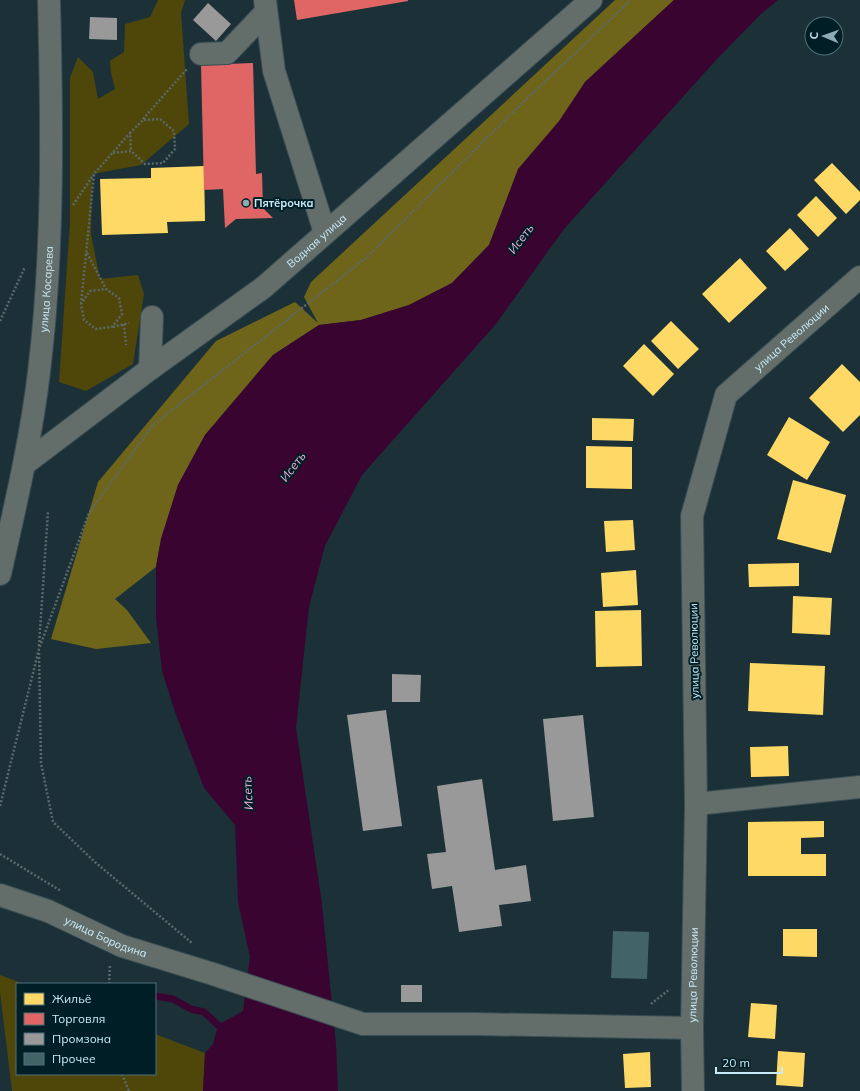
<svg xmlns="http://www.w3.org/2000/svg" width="860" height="1091" font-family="Mulish,sans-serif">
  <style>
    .green { fill: #4e4709 }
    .forest { fill: #6f651a }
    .water { fill: #390530 }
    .homes { fill: #ffd966 }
    .shops { fill: #e06666 }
    .industry { fill: #999 }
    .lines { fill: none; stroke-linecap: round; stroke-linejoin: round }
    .stream { stroke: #390530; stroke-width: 7 }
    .building { fill: #436467 }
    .minor-casing { stroke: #394d53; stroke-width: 24 }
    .path { stroke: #5c696a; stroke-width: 2.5; stroke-dasharray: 2 2; stroke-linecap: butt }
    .minor { stroke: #636e6b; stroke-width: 22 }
    .poi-dot { fill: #8cabb4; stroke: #001e26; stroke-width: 1.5 }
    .labels { text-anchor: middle; stroke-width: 4; stroke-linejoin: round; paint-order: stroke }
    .poi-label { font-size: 11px; font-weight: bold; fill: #c9ecf8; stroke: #001e26; text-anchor: start }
    .street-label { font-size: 11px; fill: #c9ecf8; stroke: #001e26 }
    .water-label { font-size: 12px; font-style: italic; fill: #f7b4e1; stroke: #001e26 }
  </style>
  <rect width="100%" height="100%" fill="#1b3137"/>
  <!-- green -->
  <path class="green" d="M 158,0 L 185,0 L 181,13 L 189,124 L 141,165 L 92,174 L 91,234 L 100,279 L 138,275 L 144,294 L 133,364 L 86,391 L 59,382 L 70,223 L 70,78 L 78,57 L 93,72 L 98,99 L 115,89 L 111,73 L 110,61 L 124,52 L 125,24 L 150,17 Z
    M 0,975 L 24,984 L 17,984 L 17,1074 L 155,1074 L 155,1034 L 205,1053 L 203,1091 L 12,1091 L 0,992 Z"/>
  <!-- forest -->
  <path class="forest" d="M 615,0 L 674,0 L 585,82 L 502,213 L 489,245 L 452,283 L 409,305 L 361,320 L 319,325 L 273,355 L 205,435 L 178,485 L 161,539 L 156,567 L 115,599 L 127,610 L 151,643 L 96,649 L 51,639 L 98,482 L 216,341 L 295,302 L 318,323 L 304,297 L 311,282 Z"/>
  <!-- water -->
  <path class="water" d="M 674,0 L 778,0 L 761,14 L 717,59 L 564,229 L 496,324 L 362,475 L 325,546 L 309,607 L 296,728 L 322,904 L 336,1044 L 338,1091 L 203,1091 L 205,1053 L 213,1044 L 218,1025 L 243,1011 L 250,957 L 238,902 L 235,825 L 204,788 L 175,712 L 162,671 L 156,617 L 156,567 L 161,539 L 178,485 L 205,435 L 273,355 L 319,325 L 361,320 L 409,305 L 452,283 L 489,245 L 518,169 L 559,121 L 585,82 Z"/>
  <!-- homes -->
  <path class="homes" d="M 832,163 L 860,192 L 860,200 L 846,214 L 814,180 Z
    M 204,166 L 205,221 L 167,222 L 168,233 L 102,235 L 100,179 L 151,178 L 151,168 Z
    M 816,196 L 837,218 L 818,237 L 797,215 Z
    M 790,228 L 809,249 L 785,271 L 766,251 Z
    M 740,258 L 767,288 L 729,323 L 702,294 Z
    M 671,321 L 699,349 L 678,369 L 651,341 Z
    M 644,344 L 674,374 L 653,396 L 623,366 Z
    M 842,364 L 860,382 L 860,415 L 843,432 L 809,398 Z
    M 789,417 L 830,442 L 807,480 L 767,455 Z
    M 592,418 L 634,419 L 633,441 L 592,440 Z
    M 586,446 L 632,447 L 632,489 L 586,488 Z
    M 793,480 L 846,495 L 831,553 L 777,539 Z
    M 633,520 L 635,550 L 606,552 L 604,521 Z
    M 799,563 L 799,586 L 749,587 L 748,564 Z
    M 636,570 L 638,605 L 603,607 L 601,573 Z
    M 793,596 L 832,598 L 830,635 L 792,633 Z
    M 641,610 L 642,666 L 596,667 L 595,611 Z
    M 750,663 L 825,666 L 823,715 L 748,711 Z
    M 788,746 L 789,776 L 751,777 L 750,747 Z
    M 824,821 L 824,837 L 801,838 L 801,854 L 826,854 L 826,876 L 748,876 L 748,822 Z
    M 783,929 L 817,929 L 817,957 L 783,956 Z
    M 751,1003 L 777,1005 L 775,1039 L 748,1037 Z
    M 778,1051 L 805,1053 L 803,1087 L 776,1085 Z
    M 650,1052 L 651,1087 L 625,1088 L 623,1054 Z"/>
  <!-- shops -->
  <path class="shops" d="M 294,0 L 408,0 L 408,1 L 297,20 Z
    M 253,63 L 256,174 L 262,173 L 263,208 L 273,218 L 236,219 L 225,228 L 223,189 L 204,190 L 201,65 Z"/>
  <!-- industry -->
  <path class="industry" d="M 208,3 L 231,24 L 216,41 L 193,20 Z
    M 90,17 L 117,18 L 117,40 L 89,39 Z
    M 392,674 L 421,675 L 420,702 L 392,702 Z
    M 386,710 L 402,826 L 363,831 L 347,715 Z
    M 583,715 L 594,817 L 553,821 L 543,719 Z
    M 482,779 L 495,870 L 526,865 L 531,901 L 499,905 L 502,926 L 459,932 L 452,886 L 432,889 L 427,854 L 446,852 L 437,786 Z
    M 401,985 L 422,985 L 422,1002 L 401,1002 Z"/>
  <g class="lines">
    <!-- stream -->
    <path class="stream" d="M 155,996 L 173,999 L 191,1009 L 204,1012 L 218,1025 L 226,1028"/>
  </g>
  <!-- building -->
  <path class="building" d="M 613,931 L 649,932 L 647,979 L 611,978 Z"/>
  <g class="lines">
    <!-- minor casing -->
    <g class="minor-casing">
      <g id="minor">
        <path d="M 265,0 L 274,71 L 325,233"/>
        <path d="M 201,54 L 227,53 L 266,12"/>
        <path d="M 150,369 L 152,317"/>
        <path id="s1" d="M 26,463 L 150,369 L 264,287 L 591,0"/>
        <path id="s2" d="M 0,574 C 15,507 31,440 39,372 C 54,248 52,124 49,0"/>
        <path d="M 696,804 L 860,787"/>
        <path id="s3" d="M 0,895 L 48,911 L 122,946 L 213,974 L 363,1024 L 475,1024 L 692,1028"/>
        <path id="s4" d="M 693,1091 L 692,1028 L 696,804 L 692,516 L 726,395 L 860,277"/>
      </g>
    </g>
    <!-- path -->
    <path class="path" d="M 143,119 L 187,69
      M 113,153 L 131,151 L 145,164 L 163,163 L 175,149 L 174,131 L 160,119 L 143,120 L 130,133 L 131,151
      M 73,205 L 94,174
      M 87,253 L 106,289 L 119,298 L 122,314 L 112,327 L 96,329 L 84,320 L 81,304 L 90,291 L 106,289
      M 81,304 L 94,174 L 130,133
      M 0,321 L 25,267
      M 124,324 L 126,345
      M 113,327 L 129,323
      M 39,646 L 48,511
      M 39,653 L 41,763 L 53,822 L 96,863 L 192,943
      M 0,806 L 39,649 L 89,513 L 153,425 L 367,257 L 516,109 L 631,0
      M 0,854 L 61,891
      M 109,984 L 110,965
      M 651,1004 L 670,989
      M 122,1074 L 129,1091"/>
    <!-- minor -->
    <use href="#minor" class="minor"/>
  </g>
  <!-- markers -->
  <circle class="poi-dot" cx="246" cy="203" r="4"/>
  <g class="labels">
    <!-- poi labels -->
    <g class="poi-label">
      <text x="254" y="207">Пятёрочка</text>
    </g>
    <!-- street labels -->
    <g class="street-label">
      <text dy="4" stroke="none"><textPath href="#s1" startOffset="366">Водная улица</textPath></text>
      <text dy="4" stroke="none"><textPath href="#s2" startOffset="289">улица Косарева</textPath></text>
      <text dy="4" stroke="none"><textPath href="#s4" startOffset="788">улица Революции</textPath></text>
      <text transform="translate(694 651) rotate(-91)" y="4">улица Революции</text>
      <text dy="4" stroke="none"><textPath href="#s3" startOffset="114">улица Бородина</textPath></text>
      <text dy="4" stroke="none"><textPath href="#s4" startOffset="116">улица Революции</textPath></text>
    </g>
    <!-- water labels -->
    <g class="water-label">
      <text transform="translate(521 239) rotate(-53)" y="4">Исеть</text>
      <text transform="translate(293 467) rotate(-53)" y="4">Исеть</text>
      <text transform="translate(248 793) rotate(-93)" y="4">Исеть</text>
    </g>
  </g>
  <!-- legend -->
  <rect x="16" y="983" width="140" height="92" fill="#001e26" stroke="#50707a"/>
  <rect x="24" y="993" width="20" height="12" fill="#ffd966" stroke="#50707a"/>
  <text x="52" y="1003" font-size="12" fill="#c9ecf8">Жильё</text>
  <rect x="24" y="1013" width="20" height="12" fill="#e06666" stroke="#50707a"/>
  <text x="52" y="1023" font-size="12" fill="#c9ecf8">Торговля</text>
  <rect x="24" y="1033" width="20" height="12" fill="#999999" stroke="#50707a"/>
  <text x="52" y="1043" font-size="12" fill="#c9ecf8">Промзона</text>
  <rect x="24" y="1053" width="20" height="12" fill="#436467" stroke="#50707a"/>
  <text x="52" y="1063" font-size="12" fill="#c9ecf8">Прочее</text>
  <!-- north arrow -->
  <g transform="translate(824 36) rotate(272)"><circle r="19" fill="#001e26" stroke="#50707a"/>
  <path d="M0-3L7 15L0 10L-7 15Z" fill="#8cabb4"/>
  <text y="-6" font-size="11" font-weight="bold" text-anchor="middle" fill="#c9ecf8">С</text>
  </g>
  <!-- scale -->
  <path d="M716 1067v6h66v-6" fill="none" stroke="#c9ecf8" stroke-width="2"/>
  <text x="722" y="1067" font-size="12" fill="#c9ecf8" stroke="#001e26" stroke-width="3" paint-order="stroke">20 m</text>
</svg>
